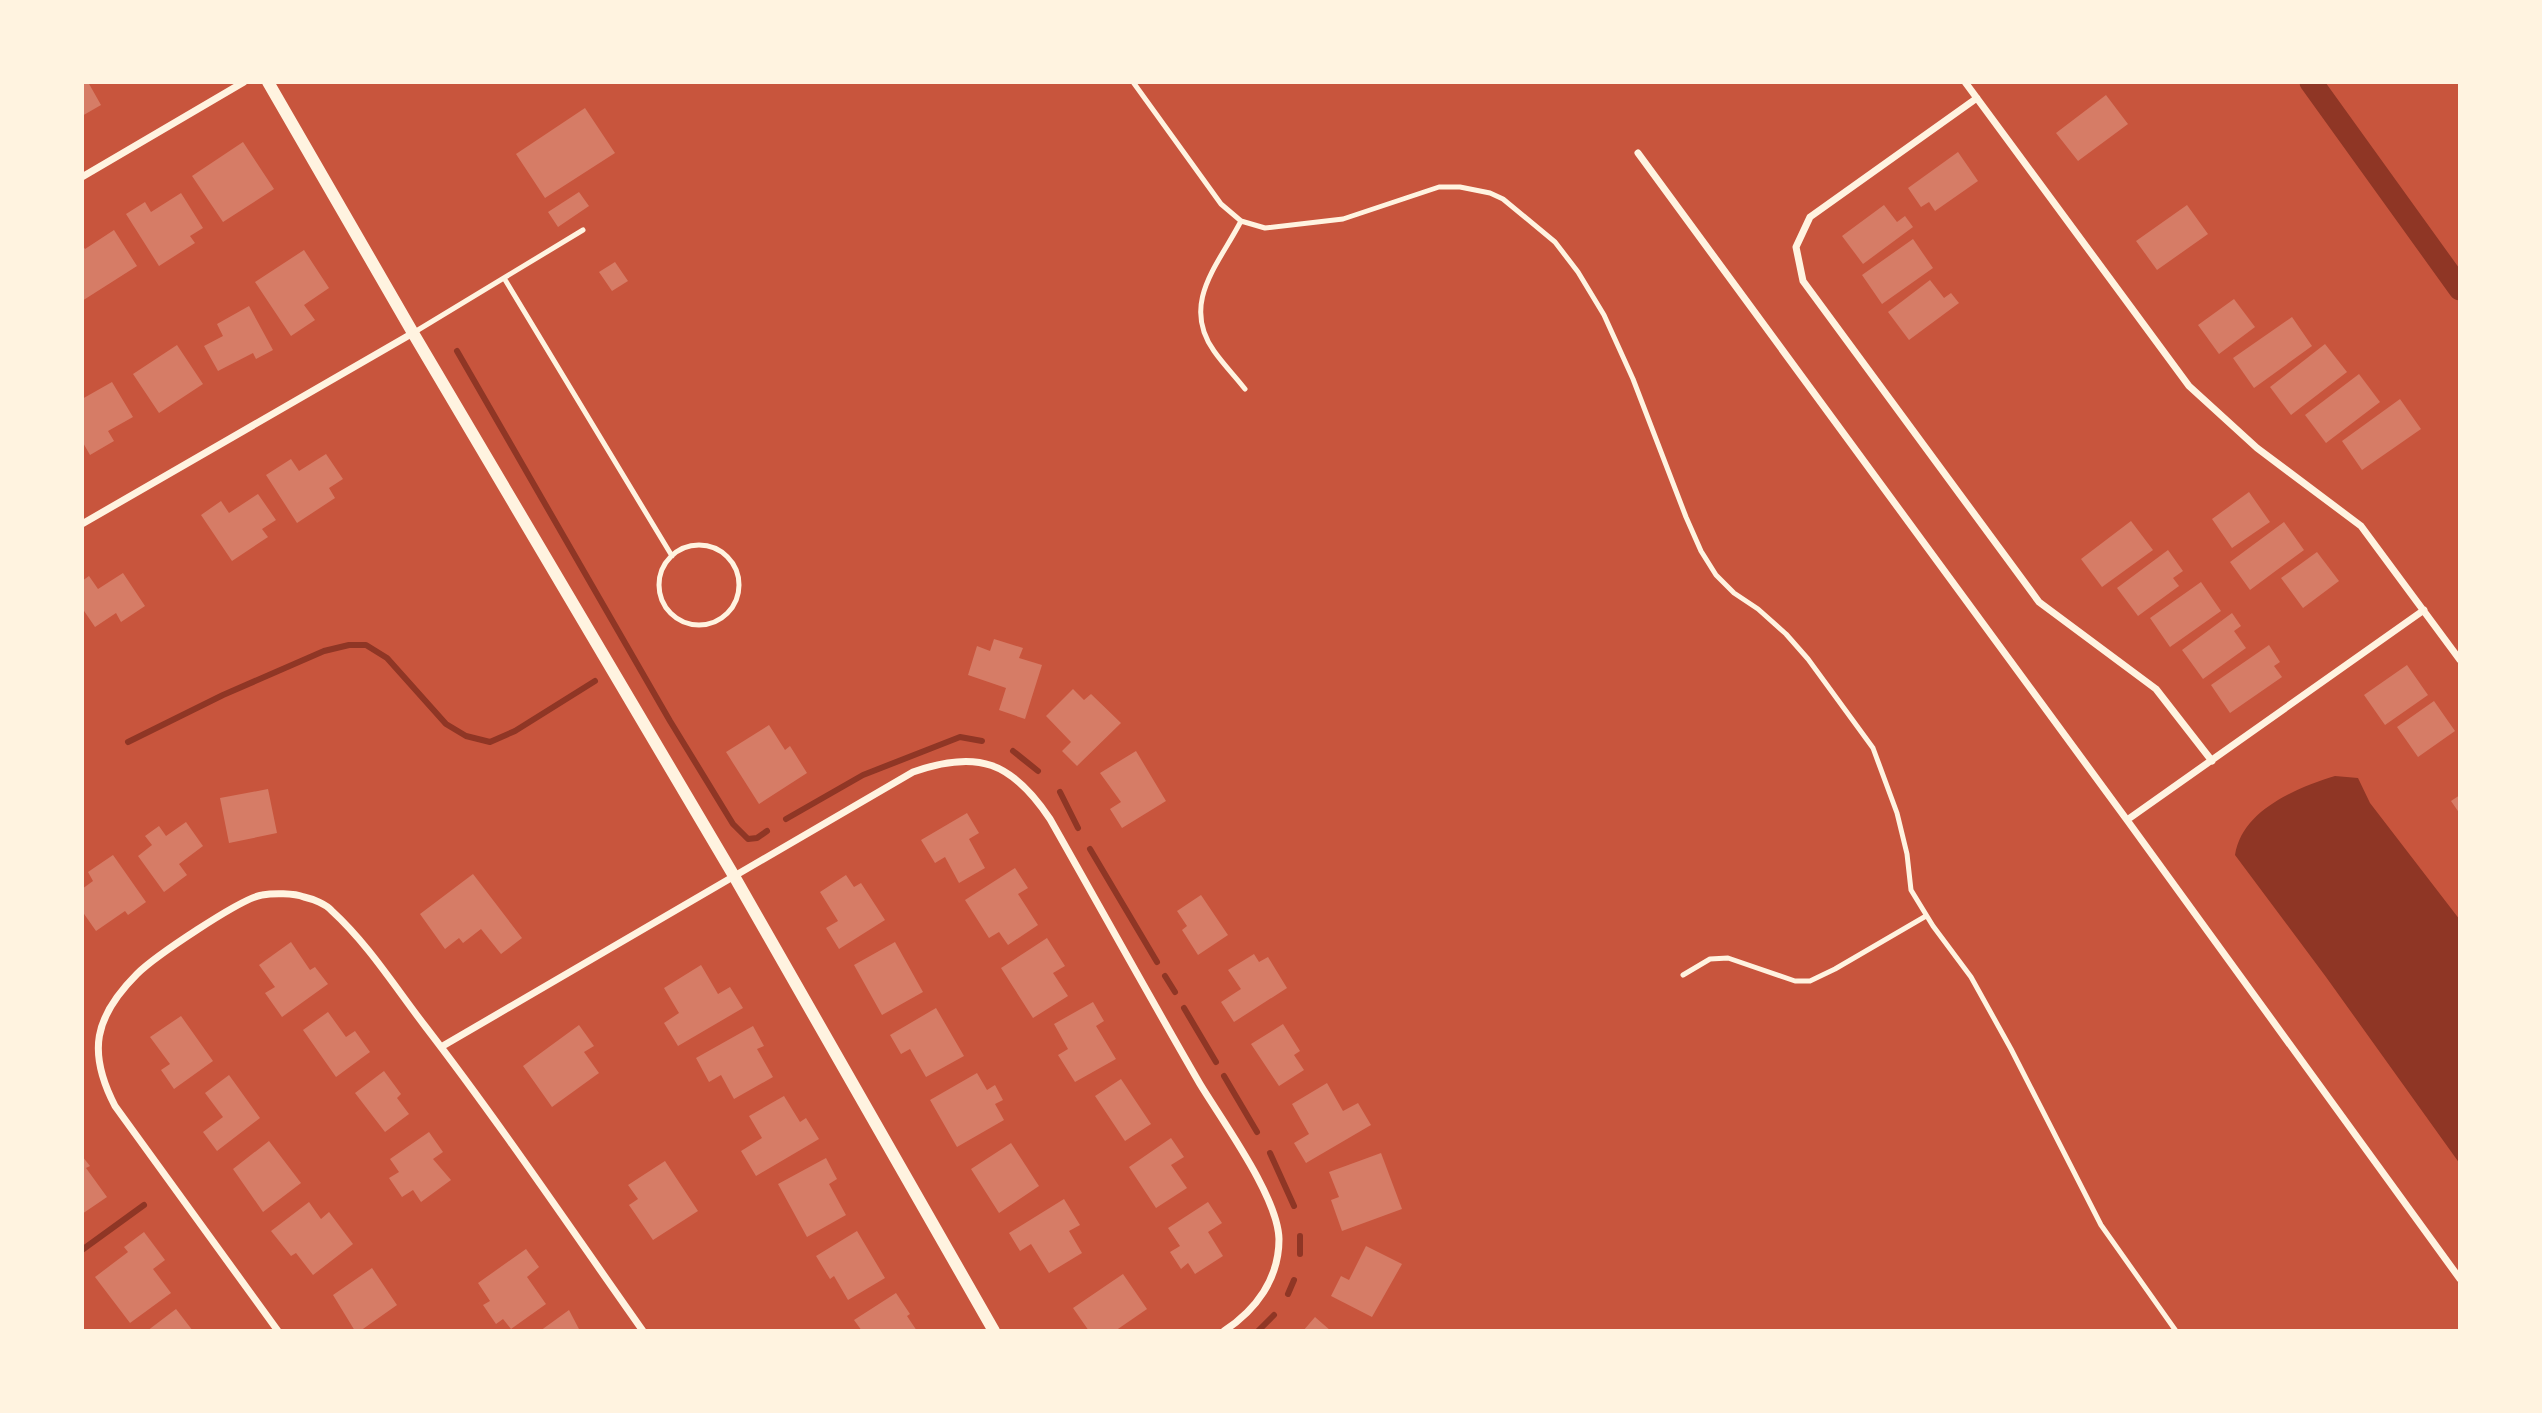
<svg xmlns="http://www.w3.org/2000/svg" width="2542" height="1413" font-family="Quicksand,sans-serif">
  <style>
    .water { fill: #8f3625 }
    .lines { fill: none; stroke-linecap: round; stroke-linejoin: round }
    .stream { stroke: #8f3625; stroke-width: 6 }
    .canal { stroke: #8f3625; stroke-width: 23 }
    .building { fill: #d67c66 }
    .service { stroke: #fff3e0; stroke-width: 5 }
    .minor { stroke: #fff3e0; stroke-width: 7 }
    .tertiary { stroke: #fff3e0; stroke-width: 12 }
  </style>
  <rect width="100%" height="100%" fill="#c8553d"/>
  <!-- water -->
  <path class="water" d="M 2335,776 L 2358,778 L 2370,803 L 2460,920 L 2460,1164 L 2326,977 L 2235,855 C 2242,810 2296,788 2335,776 Z"/>
  <g class="lines">
    <!-- stream -->
    <path class="stream" d="M 457,351 L 670,721 L 733,824 L 748,839 L 757,838 L 767,831
      M 128,742 L 223,695 L 324,651 L 349,645 L 366,645 L 387,658 L 446,724 L 466,736 L 490,742 L 515,731 L 595,681
      M 1013,751 L 1038,771
      M 1060,792 L 1078,828
      M 786,819 L 863,775 L 960,737 L 982,741
      M 1090,849 L 1157,962
      M 1165,976 L 1175,992
      M 1184,1008 L 1216,1062
      M 1224,1076 L 1257,1132
      M 1270,1153 L 1294,1206
      M 1300,1236 L 1300,1254
      M 82,1250 L 144,1205
      M 1288,1294 L 1294,1280
      M 1258,1331 L 1274,1315"/>
    <!-- canal -->
    <path class="canal" d="M 2311,82 L 2460,289"/>
  </g>
  <!-- building -->
  <path class="building" d="M 82,82 L 88,82 L 101,105 L 82,116 Z
    M 2106,95 L 2128,124 L 2078,161 L 2056,133 Z
    M 585,108 L 615,153 L 545,198 L 516,154 Z
    M 243,142 L 274,189 L 223,222 L 192,176 Z
    M 1958,152 L 1978,181 L 1935,211 L 1929,202 L 1921,207 L 1908,188 Z
    M 579,192 L 589,206 L 558,227 L 548,212 Z
    M 181,193 L 203,228 L 190,236 L 195,243 L 159,266 L 126,214 L 145,202 L 151,212 Z
    M 1884,205 L 1897,222 L 1905,216 L 1913,227 L 1863,264 L 1842,236 Z
    M 2187,205 L 2208,234 L 2157,270 L 2136,241 Z
    M 114,230 L 137,266 L 82,301 L 82,245 L 85,249 Z
    M 1913,239 L 1933,268 L 1882,304 L 1862,275 Z
    M 304,250 L 329,288 L 304,305 L 315,320 L 291,336 L 255,282 Z
    M 615,262 L 628,281 L 612,291 L 599,272 Z
    M 1930,280 L 1944,298 L 1951,293 L 1959,303 L 1909,340 L 1888,312 Z
    M 2234,299 L 2255,327 L 2219,354 L 2198,325 Z
    M 249,306 L 273,350 L 256,359 L 253,353 L 218,371 L 204,346 L 223,336 L 217,324 Z
    M 2292,317 L 2312,346 L 2254,388 L 2233,358 Z
    M 2325,344 L 2347,372 L 2291,415 L 2270,387 Z
    M 177,345 L 203,384 L 159,413 L 133,374 Z
    M 2359,374 L 2380,402 L 2326,443 L 2305,415 Z
    M 112,382 L 133,417 L 108,431 L 114,441 L 90,455 L 82,441 L 82,399 Z
    M 2400,399 L 2421,429 L 2362,470 L 2342,441 Z
    M 326,454 L 343,479 L 329,488 L 335,498 L 297,523 L 266,475 L 291,459 L 299,471 Z
    M 2249,492 L 2270,522 L 2232,548 L 2212,519 Z
    M 258,494 L 276,520 L 262,529 L 268,537 L 232,561 L 201,515 L 221,501 L 229,513 Z
    M 2131,521 L 2153,550 L 2102,587 L 2081,559 Z
    M 2284,522 L 2304,550 L 2250,590 L 2230,562 Z
    M 2168,550 L 2183,571 L 2173,578 L 2179,586 L 2138,616 L 2117,588 Z
    M 2317,552 L 2339,581 L 2303,608 L 2281,578 Z
    M 123,573 L 145,606 L 121,622 L 116,613 L 95,627 L 82,608 L 82,581 L 89,576 L 98,589 Z
    M 2201,582 L 2221,611 L 2170,647 L 2150,618 Z
    M 2232,613 L 2241,626 L 2234,631 L 2246,648 L 2203,679 L 2182,650 Z
    M 994,639 L 1023,648 L 1019,658 L 1042,665 L 1025,719 L 999,710 L 1006,688 L 968,675 L 977,646 L 990,651 Z
    M 2269,645 L 2280,662 L 2274,666 L 2282,677 L 2230,713 L 2211,685 Z
    M 2407,665 L 2428,695 L 2385,725 L 2364,695 Z
    M 1073,689 L 1084,700 L 1091,694 L 1121,723 L 1077,766 L 1062,751 L 1071,742 L 1046,716 Z
    M 2434,701 L 2455,731 L 2418,757 L 2397,727 Z
    M 769,725 L 785,750 L 790,746 L 807,773 L 759,804 L 726,752 Z
    M 1136,751 L 1166,801 L 1122,828 L 1110,809 L 1121,802 L 1100,773 Z
    M 268,789 L 277,833 L 229,843 L 220,798 Z
    M 2460,795 L 2460,814 L 2451,801 Z
    M 967,813 L 979,833 L 969,839 L 985,868 L 959,883 L 945,857 L 935,863 L 921,840 Z
    M 186,822 L 203,846 L 179,864 L 187,875 L 164,892 L 138,856 L 152,845 L 145,836 L 159,826 L 166,836 Z
    M 113,855 L 146,902 L 128,915 L 125,911 L 96,931 L 82,911 L 82,889 L 93,881 L 88,872 Z
    M 1015,868 L 1028,888 L 1018,894 L 1038,925 L 1008,945 L 999,932 L 989,938 L 965,900 Z
    M 473,874 L 522,938 L 501,954 L 481,929 L 463,943 L 459,938 L 445,949 L 420,914 Z
    M 846,875 L 854,887 L 861,883 L 885,920 L 839,949 L 826,928 L 838,921 L 820,892 Z
    M 1201,895 L 1228,935 L 1198,955 L 1182,930 L 1187,926 L 1177,911 Z
    M 1047,938 L 1065,966 L 1053,973 L 1068,996 L 1033,1018 L 1001,968 Z
    M 291,942 L 310,970 L 315,967 L 328,984 L 282,1017 L 265,993 L 275,987 L 259,965 Z
    M 895,942 L 923,992 L 882,1015 L 854,965 Z
    M 1254,954 L 1259,962 L 1268,957 L 1287,988 L 1234,1022 L 1221,1002 L 1241,989 L 1228,970 Z
    M 701,965 L 718,994 L 730,987 L 743,1008 L 678,1046 L 664,1023 L 679,1013 L 664,988 Z
    M 1093,1002 L 1104,1021 L 1096,1026 L 1116,1059 L 1075,1082 L 1058,1055 L 1068,1049 L 1054,1024 Z
    M 936,1008 L 964,1056 L 926,1077 L 910,1049 L 901,1054 L 890,1035 Z
    M 328,1012 L 346,1037 L 355,1031 L 370,1052 L 336,1077 L 303,1030 Z
    M 181,1016 L 213,1061 L 174,1089 L 161,1070 L 170,1064 L 150,1037 Z
    M 1283,1024 L 1300,1051 L 1294,1055 L 1304,1070 L 1279,1086 L 1251,1044 Z
    M 579,1025 L 594,1046 L 584,1052 L 599,1073 L 552,1107 L 523,1066 Z
    M 753,1026 L 764,1046 L 757,1049 L 773,1077 L 734,1099 L 721,1075 L 709,1082 L 696,1058 Z
    M 384,1071 L 401,1094 L 397,1098 L 409,1114 L 385,1132 L 355,1093 Z
    M 977,1073 L 987,1090 L 995,1085 L 1003,1100 L 995,1104 L 1004,1120 L 957,1147 L 930,1100 Z
    M 229,1075 L 260,1118 L 217,1151 L 203,1132 L 223,1117 L 205,1093 Z
    M 1121,1079 L 1151,1124 L 1125,1141 L 1095,1096 Z
    M 1327,1083 L 1343,1111 L 1358,1103 L 1371,1125 L 1306,1163 L 1294,1143 L 1309,1134 L 1292,1104 Z
    M 784,1096 L 800,1122 L 806,1118 L 819,1139 L 756,1176 L 741,1151 L 762,1138 L 749,1116 Z
    M 429,1132 L 443,1152 L 433,1159 L 451,1180 L 421,1202 L 413,1190 L 402,1197 L 389,1178 L 399,1172 L 390,1159 Z
    M 1171,1138 L 1184,1157 L 1171,1165 L 1187,1188 L 1156,1208 L 1129,1167 Z
    M 269,1141 L 301,1183 L 263,1212 L 233,1169 Z
    M 1011,1143 L 1039,1186 L 999,1213 L 971,1169 Z
    M 1381,1153 L 1402,1209 L 1342,1231 L 1331,1200 L 1339,1197 L 1329,1172 Z
    M 82,1156 L 90,1166 L 86,1168 L 107,1197 L 82,1214 Z
    M 826,1158 L 837,1179 L 829,1184 L 846,1215 L 807,1237 L 778,1184 Z
    M 665,1161 L 698,1211 L 653,1240 L 629,1205 L 638,1199 L 628,1185 Z
    M 1064,1199 L 1080,1225 L 1069,1231 L 1082,1253 L 1049,1273 L 1031,1244 L 1020,1251 L 1009,1233 Z
    M 309,1202 L 321,1219 L 329,1212 L 353,1244 L 313,1275 L 296,1253 L 291,1256 L 271,1231 Z
    M 1208,1202 L 1222,1223 L 1208,1232 L 1223,1256 L 1195,1274 L 1188,1263 L 1181,1269 L 1170,1252 L 1180,1246 L 1168,1228 Z
    M 857,1231 L 885,1278 L 848,1300 L 834,1276 L 830,1279 L 816,1256 Z
    M 144,1232 L 165,1260 L 153,1269 L 171,1293 L 130,1323 L 95,1277 L 128,1252 L 124,1247 Z
    M 1366,1246 L 1402,1264 L 1372,1317 L 1331,1296 L 1341,1276 L 1349,1280 Z
    M 526,1249 L 539,1267 L 527,1277 L 546,1304 L 511,1329 L 503,1319 L 496,1324 L 483,1305 L 490,1301 L 478,1283 Z
    M 372,1268 L 397,1305 L 360,1331 L 355,1331 L 333,1295 Z
    M 1123,1274 L 1147,1309 L 1115,1331 L 1089,1331 L 1073,1308 Z
    M 896,1293 L 910,1314 L 907,1316 L 917,1331 L 862,1331 L 854,1320 Z
    M 176,1309 L 193,1331 L 147,1331 Z
    M 569,1310 L 580,1331 L 540,1331 Z
    M 1315,1317 L 1331,1331 L 1303,1331 Z"/>
  <g class="lines">
    <!-- service -->
    <path class="service" d="M 1133,82 L 1221,204 L 1241,221 L 1265,228 L 1343,219 L 1439,187 L 1460,187 L 1490,193 L 1503,199 L 1555,242 L 1578,272 L 1604,315 L 1633,379 L 1686,517 L 1701,551 L 1716,575 L 1734,593 L 1758,609 L 1786,634 L 1808,659 L 1873,748 L 1897,813 L 1907,854 L 1911,890 L 1933,926 L 1971,977 L 2011,1049 L 2101,1225 L 2176,1331
      M 1241,221 C 1219,264 1180,303 1214,351 C 1223,364 1235,376 1245,389
      M 504,278 L 672,556
      M 413,333 L 583,230
      M659 585a40 40 0 1 1 80 0a40 40 0 1 1-80 0Z
      M 1683,975 L 1710,959 L 1728,958 L 1795,981 L 1810,981 L 1835,969 L 1926,916"/>
    <!-- minor -->
    <path class="minor" d="M 1965,82 L 2189,386 L 2257,448 L 2361,526 L 2460,660
      M 1977,98 L 1810,217 L 1796,247 L 1803,281 L 2039,602 L 2156,689 L 2212,761
      M 1638,153 L 2127,820 L 2460,1279
      M 82,177 L 244,82
      M 82,524 L 413,333
      M 2127,820 L 2424,610
      M 441,1047 L 913,772 C 978,749 1012,762 1050,819 C 1100,907 1149,996 1200,1084 C 1223,1122 1278,1197 1279,1239 C 1279,1279 1256,1310 1224,1331
      M 278,1331 L 115,1106 C 87,1052 94,1017 137,974 C 154,957 241,898 262,895 C 273,893 294,893 304,897 C 313,899 326,904 332,911 C 368,944 395,987 425,1026 C 501,1125 571,1229 643,1331"/>
    <!-- tertiary -->
    <path class="tertiary" d="M 268,82 L 413,333 L 734,876 L 994,1331"/>
  </g>
  <!-- border -->
  <rect width="2542" height="1413" fill="none" stroke="#fff3e0" stroke-width="168"/>
</svg>
